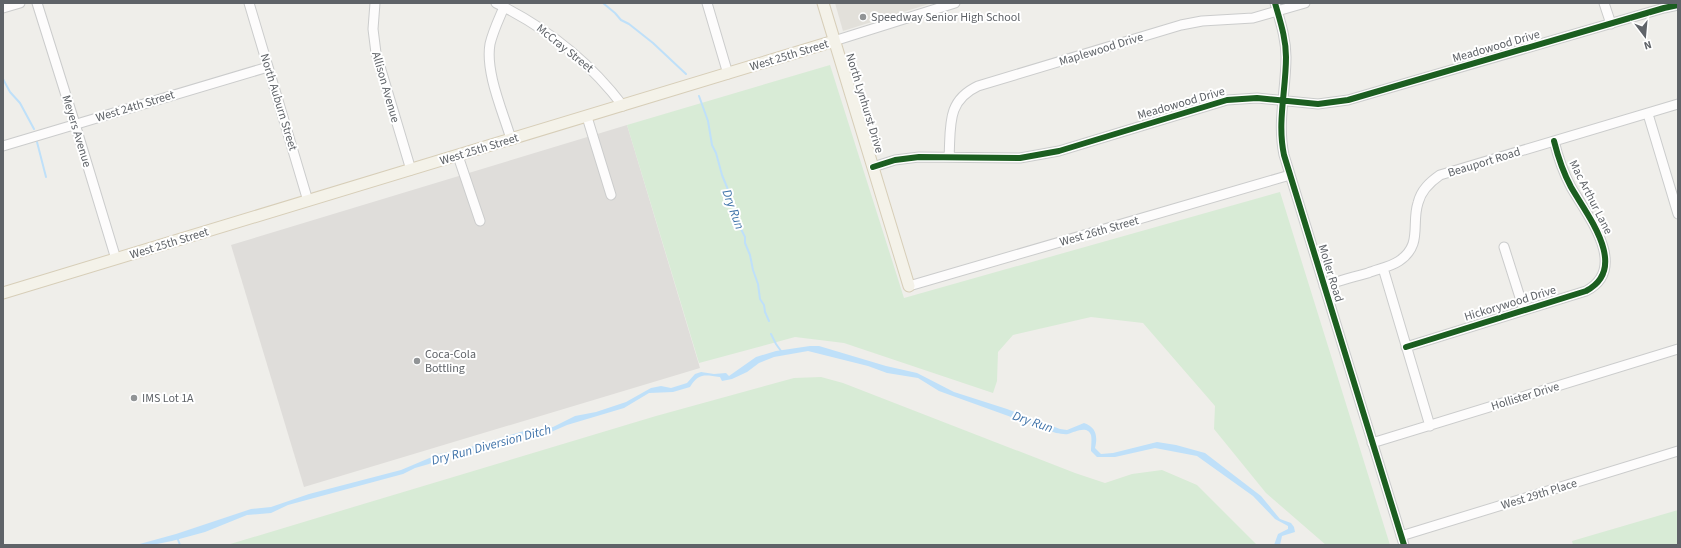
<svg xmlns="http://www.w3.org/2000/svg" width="1681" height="548" font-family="'Source Sans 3',sans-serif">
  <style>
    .industrial { fill: #dfddda }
    .education { fill: #e2e0da }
    .green { fill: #d8ebd6 }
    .water { fill: #bfe0f9 }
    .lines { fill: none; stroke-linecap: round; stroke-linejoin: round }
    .stream { stroke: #bfe0f9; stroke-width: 2 }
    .minor-casing { stroke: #cbcccc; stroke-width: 11 }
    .major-casing { stroke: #d7ceb8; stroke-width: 13 }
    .minor { stroke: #fdfcfc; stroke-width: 9 }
    .major { stroke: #f4f2e9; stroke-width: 11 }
    .cycleway-casing { stroke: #fff; stroke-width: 8 }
    .cycleway { stroke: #1b5e20; stroke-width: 6 }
    .poi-dot { fill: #919496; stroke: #fff; stroke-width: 1.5 }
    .labels { text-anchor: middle; stroke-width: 4; stroke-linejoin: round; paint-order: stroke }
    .poi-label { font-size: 12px; fill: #5f6368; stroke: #fff; text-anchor: start }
    .street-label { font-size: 12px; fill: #5f6368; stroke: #fff }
    .water-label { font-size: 13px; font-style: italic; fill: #4174aa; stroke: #fff }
  </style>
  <rect width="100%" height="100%" fill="#efeeea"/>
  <!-- industrial -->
  <path class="industrial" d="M 627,125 L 700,368 L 304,487 L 231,245 Z"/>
  <!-- education -->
  <path class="education" d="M 835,3 L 932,3 L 843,31 Z"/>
  <!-- green -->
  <path class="green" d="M 830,65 L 904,298 L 1280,192 L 1390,545 L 1326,545 L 1266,493 L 1214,429 L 1215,406 L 1143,323 L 1091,317 L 1013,335 L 998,352 L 997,381 L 993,393 L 844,343 L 795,337 L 699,363 L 627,125 Z
    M 821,377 L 843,383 L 1075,473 L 1105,483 L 1132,474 L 1162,470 L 1197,485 L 1257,545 L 227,545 L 656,416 L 794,378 Z
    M 1678,510 L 1678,545 L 1573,545 L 1572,541 Z"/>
  <!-- water -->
  <path class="water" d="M 810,346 L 819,346 L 886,366 L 917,373 L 954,392 L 1007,409 L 1060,429 L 1067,430 L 1084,423 C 1096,427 1098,436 1095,448 L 1101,454 L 1113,453 L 1157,442 L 1176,445 L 1205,453 L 1261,496 L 1280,519 L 1291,523 L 1294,527 L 1295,532 L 1282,536 L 1280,545 L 1274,545 L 1278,534 L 1288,529 L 1288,526 L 1275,519 L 1253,496 L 1197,456 L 1155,448 L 1115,457 L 1097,457 L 1091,451 C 1091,446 1092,440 1091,435 C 1087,425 1075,432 1068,434 C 1064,435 1060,433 1056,433 L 950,395 L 939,391 L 918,378 L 887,373 L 868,366 L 808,351 L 774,357 L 759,363 L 747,372 L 732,379 L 722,381 L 720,377 C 704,375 699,373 690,387 L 673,392 L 649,393 L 624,408 L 567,425 L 542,436 L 518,437 L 476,449 L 466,454 L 444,456 L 429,464 L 415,468 L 403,474 L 288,505 L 271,513 L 247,515 L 205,532 L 172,541 L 152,545 L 136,545 L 176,534 L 251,509 L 271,507 L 309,494 L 401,470 L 439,454 L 464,449 L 524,431 L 553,427 L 575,416 L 596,412 L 626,402 L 651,388 L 661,386 L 671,388 L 687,383 L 695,374 L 701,372 L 714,374 L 726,373 L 729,376 L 756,357 L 776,351 Z"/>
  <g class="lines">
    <!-- stream -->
    <path class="stream" d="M 603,3 L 615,13 L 621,20 L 629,24 L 653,43 L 686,74
      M 3,79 L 10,92 L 20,103 L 34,129
      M 699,96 L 708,121 L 712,145 L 716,153 L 722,175 L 731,197 L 739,225 L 745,237 L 745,243 L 750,255 L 753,270 L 758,284 L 760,299 L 764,305 L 765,312 L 769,321
      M 37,142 L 46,177
      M 771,334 L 776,344 L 781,351
      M 177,537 L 180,545"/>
    <!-- minor casing -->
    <g class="minor-casing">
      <path id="minor" d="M 37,3 L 75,124 L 116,259
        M 249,3 L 308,201
        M 375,3 L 373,29 L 376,53 L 411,170
        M 496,3 C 547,28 589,61 623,106
        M 707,3 L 728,74
        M 1275,3 C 1280,21 1286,38 1286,57 C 1286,91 1277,122 1284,155 L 1404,545
        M 1604,3 L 1611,24
        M 504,7 C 499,19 493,31 490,44 C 485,72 503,112 511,139
        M 3,8 L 20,3
        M 834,41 L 955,3
        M 1648,114 L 1678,214
        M 587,117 L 611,195
        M 3,146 L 268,67
        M 458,156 L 480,221
        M 949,157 C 951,126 946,101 978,86 L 1181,25 L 1202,21 L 1253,18 L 1305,3
        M 873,167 L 895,160 L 919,157 L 1020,158 L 1059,151 L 1227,100 L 1257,98 L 1318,104 L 1348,100 L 1664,8 L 1678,5
        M 1504,247 L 1524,310
        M 1383,268 L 1430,426
        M 909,286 L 1290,175
        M 1324,286 C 1338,281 1353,277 1368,273 C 1378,269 1390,267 1399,261 C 1423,245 1411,224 1418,203 C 1421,190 1430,182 1440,175 L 1678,104
        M 1406,347 L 1586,291 C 1630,268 1587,215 1571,187 C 1563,172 1558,157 1554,141
        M 1372,443 L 1678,349
        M 1401,536 L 1678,451"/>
    </g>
    <!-- major casing -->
    <g class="major-casing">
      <path id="major" d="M 823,3 L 909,286
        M 3,293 L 834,41"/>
    </g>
    <!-- minor -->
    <use href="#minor" class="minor"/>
    <!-- major -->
    <use href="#major" class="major"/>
    <!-- cycleway casing -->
    <g class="cycleway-casing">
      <path id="cycleway" d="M 1275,3 C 1280,21 1286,38 1286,57 C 1286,91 1277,122 1284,155 L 1404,545
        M 873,167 L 895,160 L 919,157 L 1020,158 L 1059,151 L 1227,100 L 1257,98 L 1318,104 L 1348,100 L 1664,8 L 1678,5
        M 1406,347 L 1586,291 C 1630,268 1587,215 1571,187 C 1563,172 1558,157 1554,141"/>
    </g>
    <!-- cycleway -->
    <use href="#cycleway" class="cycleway"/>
  </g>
  <!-- markers -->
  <g class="poi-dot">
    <circle cx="863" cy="17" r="4"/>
    <circle cx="417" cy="361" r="4"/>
    <circle cx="134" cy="398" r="4"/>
  </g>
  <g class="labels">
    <!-- poi labels -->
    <g class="poi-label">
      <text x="871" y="21">Speedway Senior High School</text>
      <text x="425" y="358">Coca-Cola<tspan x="425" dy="14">Bottling</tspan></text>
      <text x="142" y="402">IMS Lot 1A</text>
    </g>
    <!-- street labels -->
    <g class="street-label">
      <text transform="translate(1496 46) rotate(-16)" y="4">Meadowood Drive</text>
      <text transform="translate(565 48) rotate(39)" y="4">McCray Street</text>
      <text transform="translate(1101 49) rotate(-17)" y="4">Maplewood Drive</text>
      <text transform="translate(789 55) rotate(-17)" y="4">West 25th Street</text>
      <text transform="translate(386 87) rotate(74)" y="4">Allison Avenue</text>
      <text transform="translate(279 102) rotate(73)" y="4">North Auburn Street</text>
      <text transform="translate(865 103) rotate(73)" y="4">North Lynhurst Drive</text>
      <text transform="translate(1181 103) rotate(-16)" y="4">Meadowood Drive</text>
      <text transform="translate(135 106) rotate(-17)" y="4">West 24th Street</text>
      <text transform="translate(77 131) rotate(73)" y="4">Meyers Avenue</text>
      <text transform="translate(479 149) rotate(-17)" y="4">West 25th Street</text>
      <text transform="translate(1484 162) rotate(-17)" y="4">Beauport Road</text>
      <text transform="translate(1591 197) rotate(63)" y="4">Mac Arthur Lane</text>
      <text transform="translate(1099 231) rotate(-16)" y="4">West 26th Street</text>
      <text transform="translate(169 243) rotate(-17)" y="4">West 25th Street</text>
      <text transform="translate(1331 273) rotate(73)" y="4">Moller Road</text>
      <text transform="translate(1510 303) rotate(-17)" y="4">Hickorywood Drive</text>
      <text transform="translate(1525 396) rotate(-17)" y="4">Hollister Drive</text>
      <text transform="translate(1539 494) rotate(-17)" y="4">West 29th Place</text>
    </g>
    <!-- water labels -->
    <g class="water-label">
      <text transform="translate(734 209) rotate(70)" y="5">Dry Run</text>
      <text transform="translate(1033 421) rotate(19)" y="5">Dry Run</text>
      <text transform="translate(491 444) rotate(-15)" y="5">Dry Run Diversion Ditch</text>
    </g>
  </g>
  <!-- border -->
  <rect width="1681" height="548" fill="none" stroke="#5f6368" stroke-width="8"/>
  <!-- north arrow -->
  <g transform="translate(1645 36) rotate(164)" stroke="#ffffff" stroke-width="3" paint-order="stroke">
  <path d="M0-3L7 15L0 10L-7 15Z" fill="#5f6368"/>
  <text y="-6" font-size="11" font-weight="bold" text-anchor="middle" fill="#5f6368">N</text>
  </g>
</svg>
